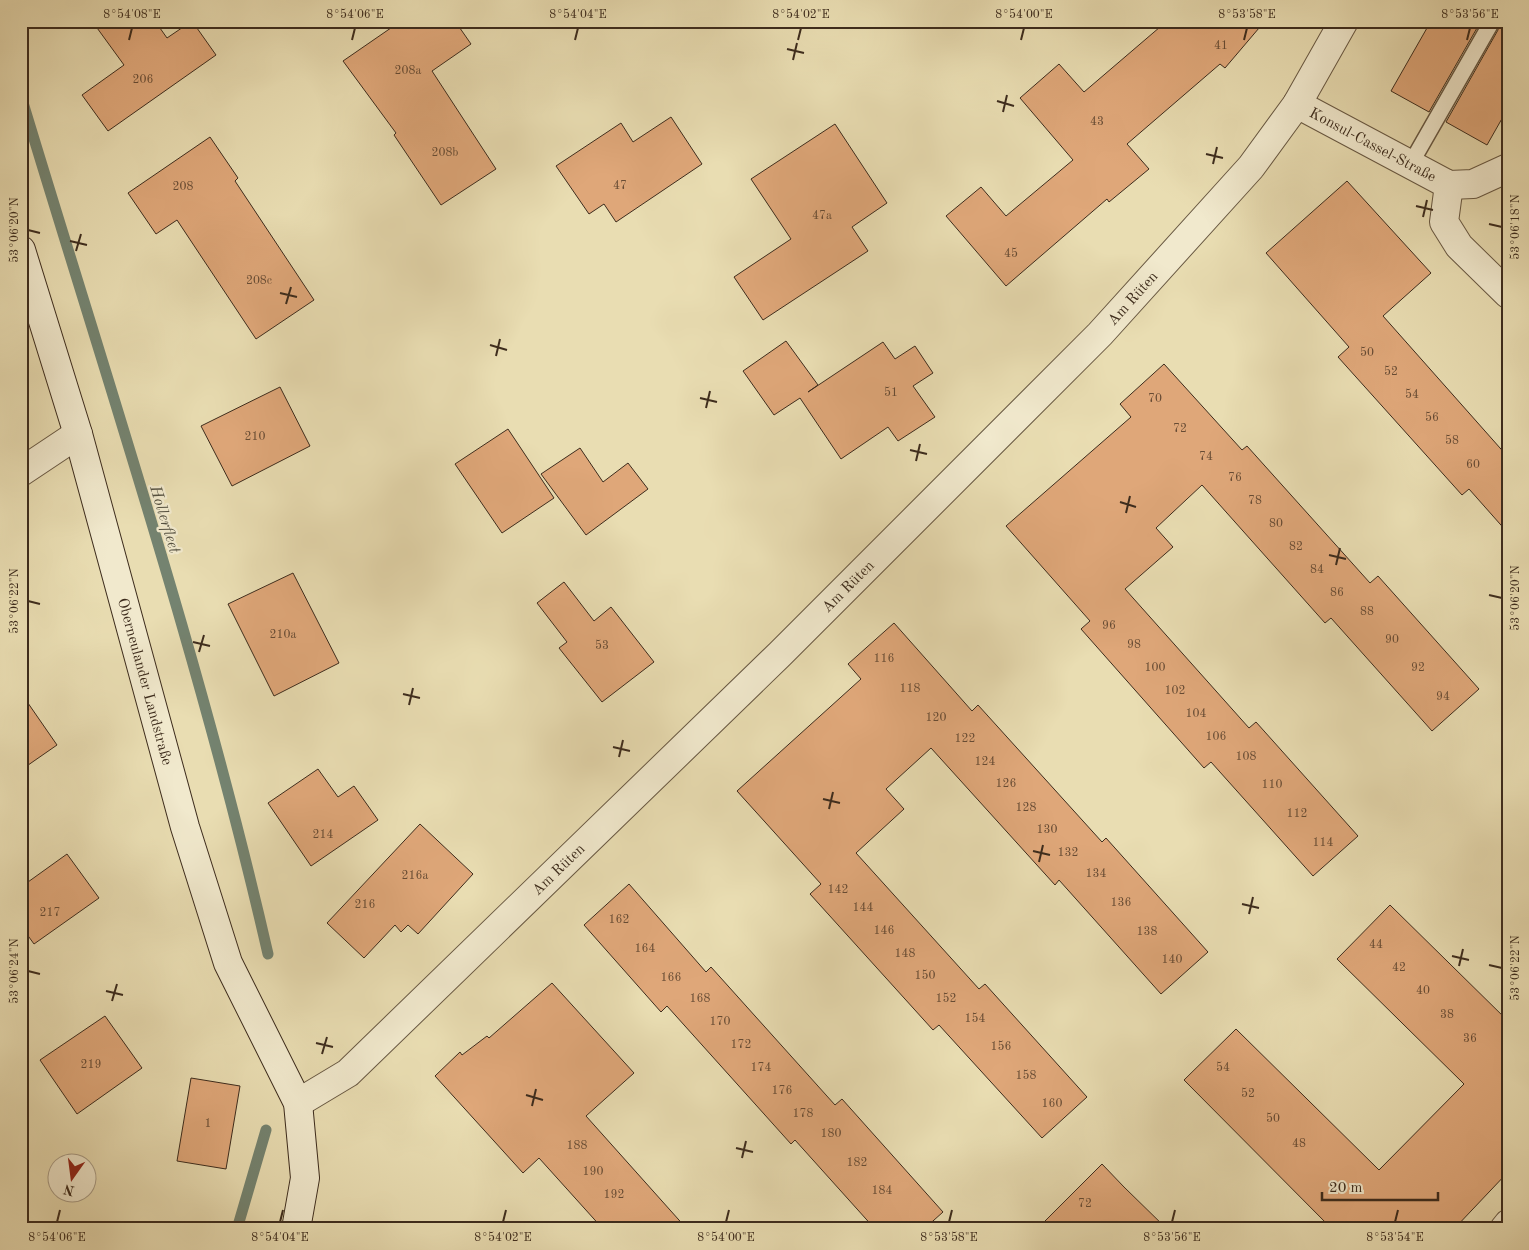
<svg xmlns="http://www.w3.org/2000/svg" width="1529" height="1250" font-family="'Old Standard TT',serif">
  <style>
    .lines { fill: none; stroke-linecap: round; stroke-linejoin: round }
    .stream { stroke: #748370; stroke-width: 11 }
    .building { fill: #dfa779; stroke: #3d2c1d }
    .lane-casing { stroke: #685842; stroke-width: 18 }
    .street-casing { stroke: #685842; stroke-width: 30 }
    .secondary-casing { stroke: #3d2c1d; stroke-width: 30 }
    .lane { stroke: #f1e9cd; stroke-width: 15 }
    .street { stroke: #f1e9cd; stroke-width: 28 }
    .secondary { stroke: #f1e9cd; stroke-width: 28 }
    .ticks { fill: none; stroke: #3d2c1d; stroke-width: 2 }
    .labels { text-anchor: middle; stroke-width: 4.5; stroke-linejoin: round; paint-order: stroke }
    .number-label { font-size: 12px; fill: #664b34 }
    .street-label { font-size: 15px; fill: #3d2c1d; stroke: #f1e9cd }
    .water-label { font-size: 16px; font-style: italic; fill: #545040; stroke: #f1e9cd }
    .neatline { fill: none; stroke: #3d2c1d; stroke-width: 2 }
    .ticks-label { font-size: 12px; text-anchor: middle; fill: #3d2c1d }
  </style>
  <rect width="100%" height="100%" fill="#e9ddb2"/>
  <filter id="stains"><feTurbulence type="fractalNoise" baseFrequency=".004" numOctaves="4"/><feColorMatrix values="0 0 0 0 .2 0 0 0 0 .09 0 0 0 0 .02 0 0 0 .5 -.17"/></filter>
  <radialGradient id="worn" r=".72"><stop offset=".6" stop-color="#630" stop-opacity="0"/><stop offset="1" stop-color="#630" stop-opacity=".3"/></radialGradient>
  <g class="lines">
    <!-- stream -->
    <path class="stream" d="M 21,96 C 107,381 202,665 268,954
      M 237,1229 L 266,1130"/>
  </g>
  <!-- building -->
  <path class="building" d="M 92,21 L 155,21 L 167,38 L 192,21 L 216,55 L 108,131 L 82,95 L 124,65 Z
    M 401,21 L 455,21 L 471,44 L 432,71 L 496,169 L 441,205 L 394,135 L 396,133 L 343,61 Z
    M 1167,21 L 1265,21 L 1225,68 L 1220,64 L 1127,144 L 1149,169 L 1109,202 L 1107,199 L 1006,286 L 946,216 L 981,187 L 1006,216 L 1073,160 L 1020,98 L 1059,64 L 1084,92 Z
    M 1431,21 L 1481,21 L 1429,112 L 1391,91 Z
    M 1498,21 L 1508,21 L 1508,108 L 1487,145 L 1446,122 L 1498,30 Z
    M 671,117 L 702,164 L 616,222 L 604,204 L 589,214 L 556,166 L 621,123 L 633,142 Z
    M 835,124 L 887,203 L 852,227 L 868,251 L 763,320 L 734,277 L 791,239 L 751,179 Z
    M 210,137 L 238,178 L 235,181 L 314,300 L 256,339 L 177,220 L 156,234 L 128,193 Z
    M 1347,181 L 1431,273 L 1383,316 L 1508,457 L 1508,533 L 1469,489 L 1462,495 L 1338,357 L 1349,347 L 1266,253 Z
    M 786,341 L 818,385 L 808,392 L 883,342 L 895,359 L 915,346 L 933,373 L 913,386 L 935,417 L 898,441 L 888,427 L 841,459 L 800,398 L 774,415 L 743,371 Z
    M 1164,364 L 1242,450 L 1247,446 L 1370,583 L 1378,576 L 1479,689 L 1432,731 L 1331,618 L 1325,623 L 1202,485 L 1156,528 L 1173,547 L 1125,589 L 1249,728 L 1256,722 L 1358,836 L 1313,876 L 1211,762 L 1204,768 L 1081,629 L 1090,621 L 1006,526 L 1131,417 L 1120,404 Z
    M 280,387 L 310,446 L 232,486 L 201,426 Z
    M 508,429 L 554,498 L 502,533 L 455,464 Z
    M 580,448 L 603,482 L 628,463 L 648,489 L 586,535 L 541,474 Z
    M 293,573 L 339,663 L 274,696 L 228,604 Z
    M 564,582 L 594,621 L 611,607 L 654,662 L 602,702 L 559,648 L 567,642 L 537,603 Z
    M 894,623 L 972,711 L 978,705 L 1102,842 L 1106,838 L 1208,952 L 1161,994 L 1059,880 L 1055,885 L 931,748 L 886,789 L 904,809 L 856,853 L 979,989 L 985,984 L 1087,1097 L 1042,1138 L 939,1025 L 933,1030 L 810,894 L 821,884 L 737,791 L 861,679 L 848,664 Z
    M 21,693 L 57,745 L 21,770 Z
    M 318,769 L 338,797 L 354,786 L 378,820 L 311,866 L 268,803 Z
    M 420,824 L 473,874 L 418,934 L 408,925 L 401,932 L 395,925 L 364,958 L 327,923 Z
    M 67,854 L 99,898 L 34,944 L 21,926 L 21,887 Z
    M 629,884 L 706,972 L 711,967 L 835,1105 L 842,1099 L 943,1212 L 924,1229 L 875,1229 L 795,1140 L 791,1144 L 667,1006 L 661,1012 L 584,925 Z
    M 1390,905 L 1508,1021 L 1508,1172 L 1454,1229 L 1332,1229 L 1184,1080 L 1236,1029 L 1379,1170 L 1464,1084 L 1337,959 Z
    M 552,983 L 634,1073 L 586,1116 L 687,1229 L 603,1229 L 539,1158 L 523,1173 L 435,1076 L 460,1052 L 462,1055 L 487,1036 L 489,1038 Z
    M 105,1016 L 142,1068 L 77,1114 L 40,1060 Z
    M 191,1078 L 240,1086 L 226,1169 L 177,1161 Z
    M 1102,1164 L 1124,1187 L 1167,1229 L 1037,1229 Z"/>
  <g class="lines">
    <!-- lane casing -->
    <g class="lane-casing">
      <path id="lane" d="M 1410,165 L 1490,25"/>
    </g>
    <!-- street casing -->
    <g class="street-casing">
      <g id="street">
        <path id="s1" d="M 1297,104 L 1449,185 L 1473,184 L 1508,168"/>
        <path d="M 1449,185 L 1444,222 L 1459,246 L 1508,294"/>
        <path d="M 21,472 L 78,434"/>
        <path id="s2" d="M 298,1103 L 348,1073 L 780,654 L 1100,334 L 1251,167 L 1297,104 L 1344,21"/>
        <path d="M 1504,1229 L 1508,1224"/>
      </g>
    </g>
    <!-- secondary casing -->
    <g class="secondary-casing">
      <g id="secondary">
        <path id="s3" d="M 21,250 L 78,434 L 185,827 L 228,963 L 298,1103 L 305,1178 L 296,1229"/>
      </g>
    </g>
    <!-- lane -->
    <use href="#lane" class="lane"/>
    <!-- street -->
    <use href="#street" class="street"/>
    <!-- secondary -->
    <use href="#secondary" class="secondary"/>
  </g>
  <!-- ticks -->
  <path class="ticks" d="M 129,40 L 132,28M 352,40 L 355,28M 575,40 L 578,28M 798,40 L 801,28M 1021,40 L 1024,28M 1244,40 L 1247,28M 1467,40 L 1470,28M 787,49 L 804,53M 793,60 L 797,43M 997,101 L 1014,106M 1003,112 L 1007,95M 1206,154 L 1223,158M 1213,164 L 1217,147M 1416,206 L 1433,210M 1423,217 L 1427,200M 1489,224 L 1502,227M 28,230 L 40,233M 70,241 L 87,245M 76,251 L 81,234M 280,293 L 297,297M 286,304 L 291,287M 490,345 L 507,350M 496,356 L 500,339M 700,398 L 717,402M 706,408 L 710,391M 910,450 L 927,454M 916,461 L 920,444M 1120,502 L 1136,507M 1126,513 L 1130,496M 1329,555 L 1346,559M 1336,565 L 1340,548M 1489,595 L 1502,598M 28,601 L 40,604M 193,642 L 210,646M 199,652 L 204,635M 403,694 L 420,698M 409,705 L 413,688M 613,747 L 630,751M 619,757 L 623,740M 823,799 L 840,803M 829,809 L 833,792M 1033,851 L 1050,855M 1039,862 L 1043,845M 1242,904 L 1259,908M 1249,914 L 1253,897M 1452,956 L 1469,960M 1489,965 L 1502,968M 1459,966 L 1463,949M 28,971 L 40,974M 106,991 L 123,995M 112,1001 L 117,984M 316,1043 L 333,1047M 322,1054 L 327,1037M 526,1095 L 543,1100M 532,1106 L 536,1089M 736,1148 L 753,1152M 742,1158 L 746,1141M 57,1222 L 60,1210M 280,1222 L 283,1210M 503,1222 L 506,1210M 726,1222 L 729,1210M 949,1222 L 952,1210M 1172,1222 L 1175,1210M 1395,1222 L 1398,1210"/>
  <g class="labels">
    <!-- number labels -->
    <g class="number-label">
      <text x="1221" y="49">41</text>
      <text x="408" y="74">208a</text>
      <text x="143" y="83">206</text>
      <text x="1097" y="125">43</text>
      <text x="445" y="156">208b</text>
      <text x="620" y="189">47</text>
      <text x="183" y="190">208</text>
      <text x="822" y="219">47a</text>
      <text x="1011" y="257">45</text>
      <text x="259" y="284">208c</text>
      <text x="1367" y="356">50</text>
      <text x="1391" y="375">52</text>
      <text x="891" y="396">51</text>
      <text x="1412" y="398">54</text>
      <text x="1155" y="402">70</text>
      <text x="1432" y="421">56</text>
      <text x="1180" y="432">72</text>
      <text x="255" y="440">210</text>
      <text x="1452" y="444">58</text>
      <text x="1206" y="460">74</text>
      <text x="1473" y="468">60</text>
      <text x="1235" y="481">76</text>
      <text x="1255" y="504">78</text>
      <text x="1276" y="527">80</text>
      <text x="1296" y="550">82</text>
      <text x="1317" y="573">84</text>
      <text x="1337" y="596">86</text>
      <text x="1367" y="615">88</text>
      <text x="1109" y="629">96</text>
      <text x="283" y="638">210a</text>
      <text x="1392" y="643">90</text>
      <text x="1134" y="648">98</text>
      <text x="602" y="649">53</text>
      <text x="884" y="662">116</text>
      <text x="1155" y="671">100</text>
      <text x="1418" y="671">92</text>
      <text x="910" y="692">118</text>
      <text x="1175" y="694">102</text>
      <text x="1443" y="700">94</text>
      <text x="1196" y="717">104</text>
      <text x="936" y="721">120</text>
      <text x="1216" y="740">106</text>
      <text x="965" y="742">122</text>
      <text x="1246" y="760">108</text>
      <text x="985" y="765">124</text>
      <text x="1006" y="787">126</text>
      <text x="1272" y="788">110</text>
      <text x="1026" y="811">128</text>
      <text x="1297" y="817">112</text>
      <text x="1047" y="833">130</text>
      <text x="323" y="838">214</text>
      <text x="1323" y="846">114</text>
      <text x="1068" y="856">132</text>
      <text x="1096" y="877">134</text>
      <text x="415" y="879">216a</text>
      <text x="838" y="893">142</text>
      <text x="1121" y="906">136</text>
      <text x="365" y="908">216</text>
      <text x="863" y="911">144</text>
      <text x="50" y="916">217</text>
      <text x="619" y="923">162</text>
      <text x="884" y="934">146</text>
      <text x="1147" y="935">138</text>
      <text x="1376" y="948">44</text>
      <text x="645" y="952">164</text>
      <text x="905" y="957">148</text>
      <text x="1172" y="963">140</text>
      <text x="1399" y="971">42</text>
      <text x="925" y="979">150</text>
      <text x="671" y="981">166</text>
      <text x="1423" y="994">40</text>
      <text x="700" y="1002">168</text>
      <text x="946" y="1002">152</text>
      <text x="1447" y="1018">38</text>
      <text x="975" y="1022">154</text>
      <text x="720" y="1025">170</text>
      <text x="1470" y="1042">36</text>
      <text x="741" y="1048">172</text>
      <text x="1001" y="1050">156</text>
      <text x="91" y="1068">219</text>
      <text x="761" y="1071">174</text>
      <text x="1223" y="1071">54</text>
      <text x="1026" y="1079">158</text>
      <text x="782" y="1094">176</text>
      <text x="1248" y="1097">52</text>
      <text x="1052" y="1107">160</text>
      <text x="803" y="1117">178</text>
      <text x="1273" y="1122">50</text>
      <text x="208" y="1127">1</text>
      <text x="831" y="1137">180</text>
      <text x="1299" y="1147">48</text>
      <text x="577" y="1149">188</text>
      <text x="857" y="1166">182</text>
      <text x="593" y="1175">190</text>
      <text x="882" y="1194">184</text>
      <text x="614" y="1198">192</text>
      <text x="1085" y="1207">72</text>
    </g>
    <!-- street labels -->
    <g class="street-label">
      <text dy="5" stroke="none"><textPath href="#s1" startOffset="86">Konsul-Cassel-Straße</textPath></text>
      <text dy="5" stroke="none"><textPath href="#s2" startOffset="1161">Am Rüten</textPath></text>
      <text dy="5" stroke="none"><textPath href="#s2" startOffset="756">Am Rüten</textPath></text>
      <text dy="5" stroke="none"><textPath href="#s3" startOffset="449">Oberneulander Landstraße</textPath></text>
      <text dy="5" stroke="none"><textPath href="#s2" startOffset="351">Am Rüten</textPath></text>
    </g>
    <!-- water labels -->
    <g class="water-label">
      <text transform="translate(166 519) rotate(73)" y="6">Hollerfleet</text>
    </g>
  </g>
  <!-- margin -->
  <rect width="1529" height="1250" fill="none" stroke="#e9ddb2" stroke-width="55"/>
  <!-- north arrow -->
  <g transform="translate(72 1178) rotate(194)"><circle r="24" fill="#f1e9cd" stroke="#a99d87"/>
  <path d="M0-4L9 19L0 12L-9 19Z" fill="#8f2418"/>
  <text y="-8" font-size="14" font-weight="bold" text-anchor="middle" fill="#3d2c1d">N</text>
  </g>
  <!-- scale -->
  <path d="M1322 1192v8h116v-8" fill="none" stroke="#3d2c1d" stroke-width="2.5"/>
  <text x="1329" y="1192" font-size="15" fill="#3d2c1d" stroke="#f1e9cd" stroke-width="4" paint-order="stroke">20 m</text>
  <rect x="28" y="28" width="1474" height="1194" class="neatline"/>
  <g class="ticks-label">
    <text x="132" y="18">8°54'08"E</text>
    <text x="355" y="18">8°54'06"E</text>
    <text x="578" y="18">8°54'04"E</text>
    <text x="801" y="18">8°54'02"E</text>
    <text x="1024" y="18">8°54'00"E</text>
    <text x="1247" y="18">8°53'58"E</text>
    <text x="1470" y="18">8°53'56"E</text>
    <text transform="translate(1515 227) rotate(-90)" y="4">53°06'18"N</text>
    <text transform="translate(14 230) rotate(-90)" y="4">53°06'20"N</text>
    <text transform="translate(1515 598) rotate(-90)" y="4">53°06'20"N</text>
    <text transform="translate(14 601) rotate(-90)" y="4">53°06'22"N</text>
    <text transform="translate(1515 968) rotate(-90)" y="4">53°06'22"N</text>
    <text transform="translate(14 971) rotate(-90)" y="4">53°06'24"N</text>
    <text x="57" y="1241">8°54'06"E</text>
    <text x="280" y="1241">8°54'04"E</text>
    <text x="503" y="1241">8°54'02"E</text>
    <text x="726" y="1241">8°54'00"E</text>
    <text x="949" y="1241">8°53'58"E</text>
    <text x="1172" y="1241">8°53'56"E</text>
    <text x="1395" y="1241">8°53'54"E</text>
  </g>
  <rect width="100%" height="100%" filter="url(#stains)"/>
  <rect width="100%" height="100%" fill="url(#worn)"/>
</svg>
